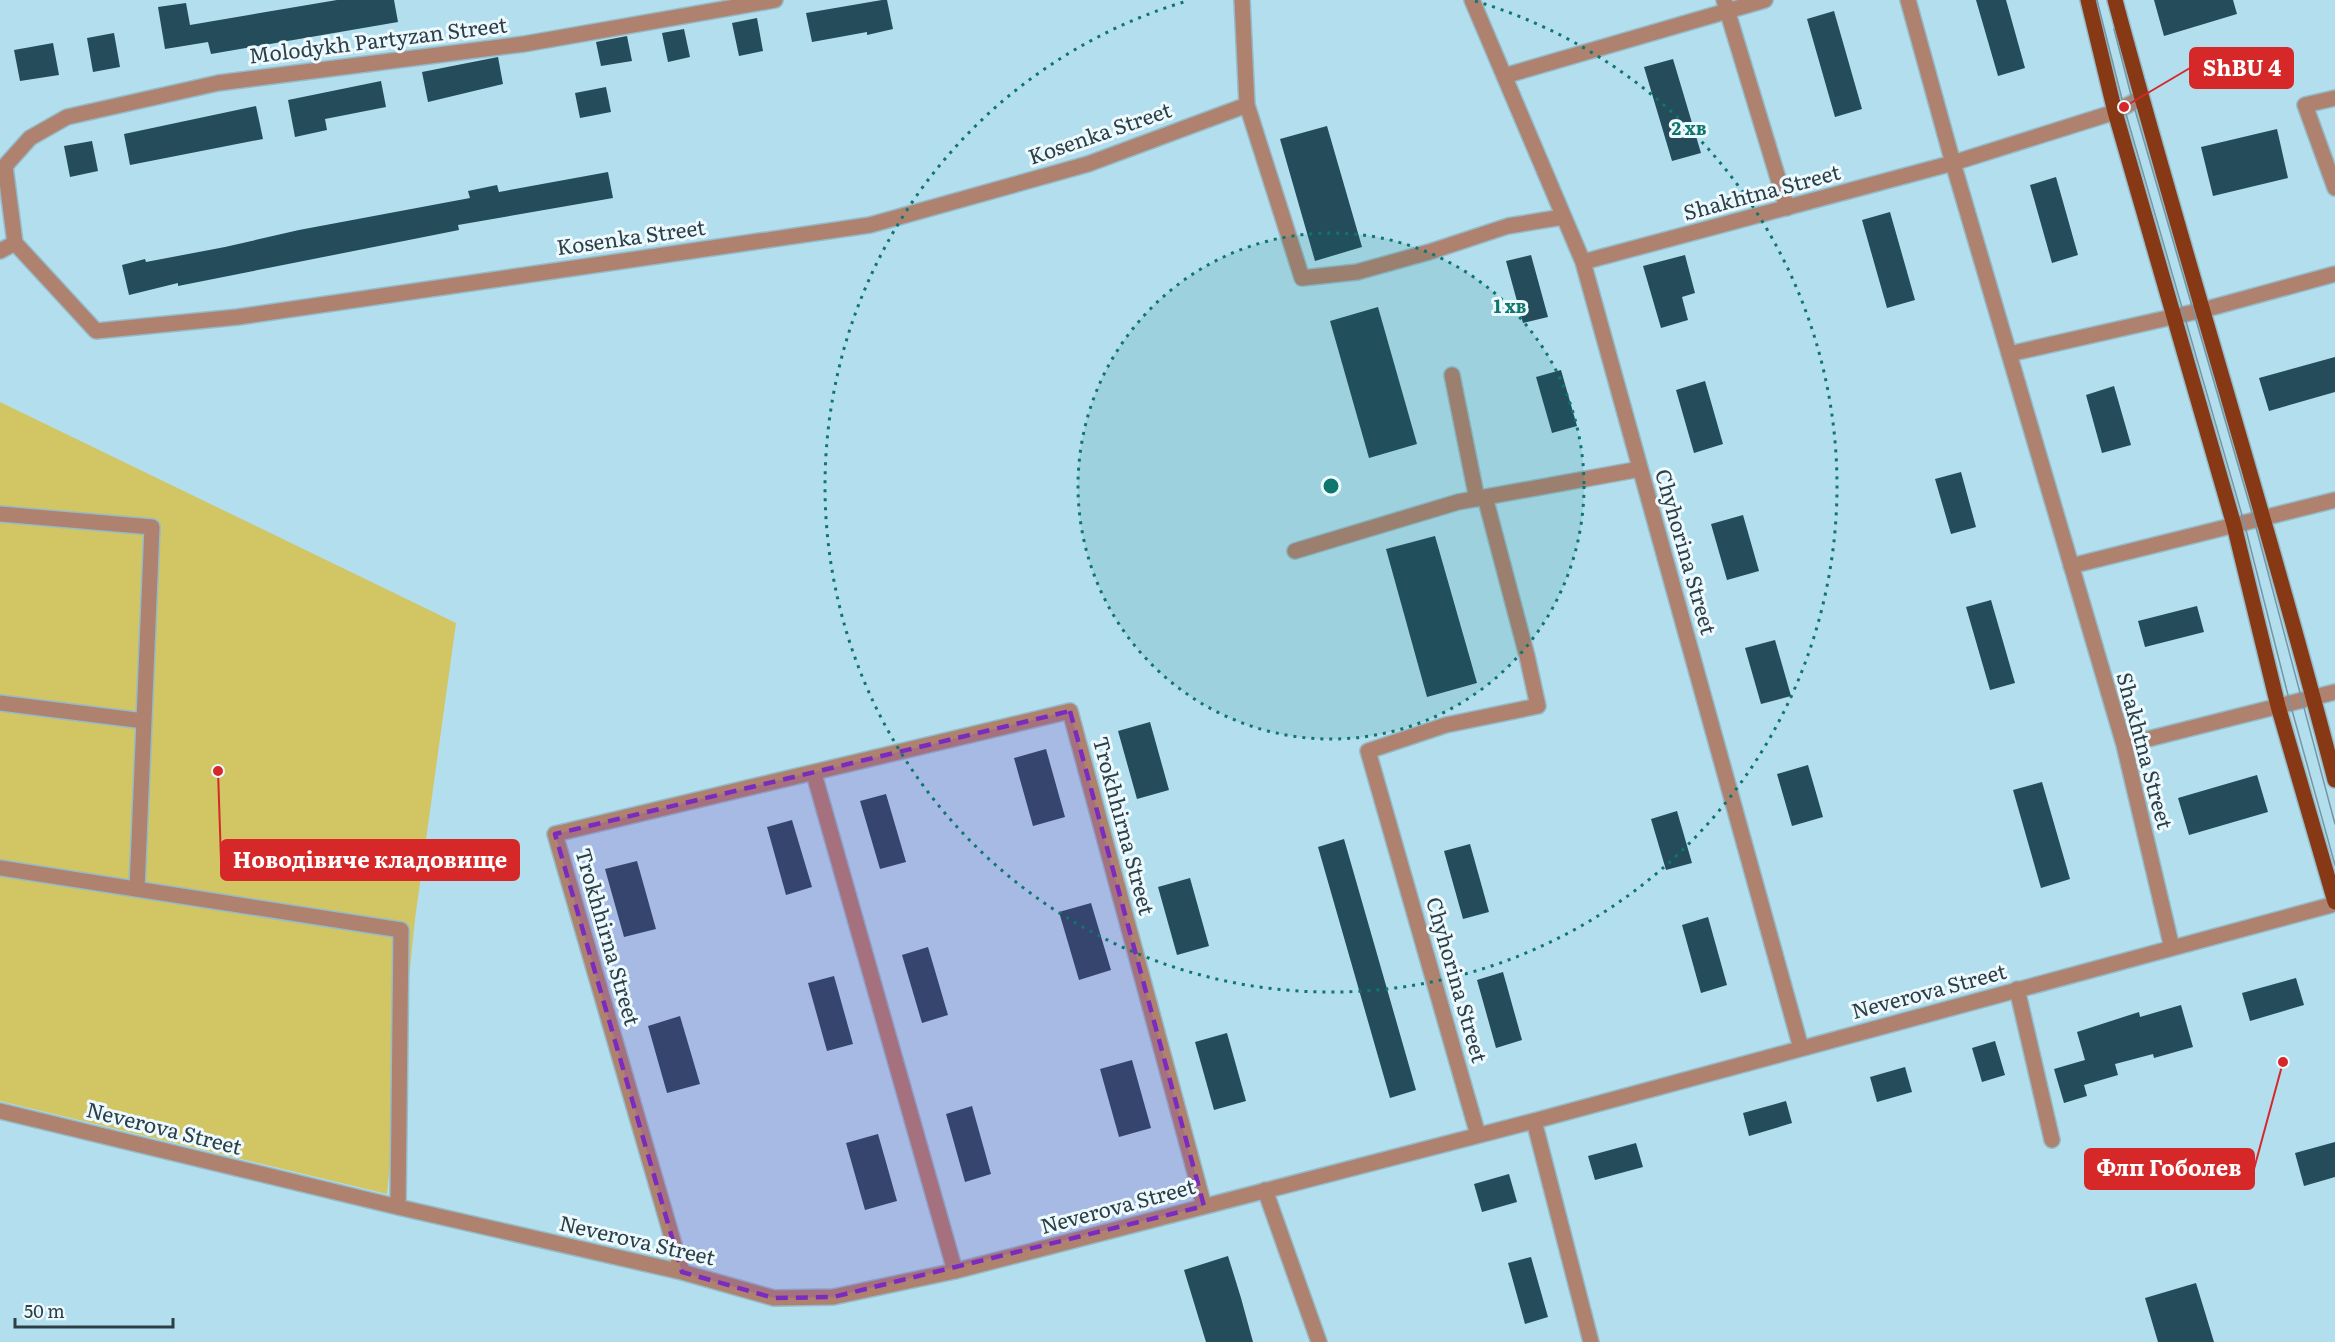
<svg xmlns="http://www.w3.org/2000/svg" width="2335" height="1342" font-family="Literata,serif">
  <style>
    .green { fill: #d1c564 }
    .building { fill: #244c5a }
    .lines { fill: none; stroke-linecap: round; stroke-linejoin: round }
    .minor-casing { stroke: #95bbc9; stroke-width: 18 }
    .major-casing { stroke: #95bbc9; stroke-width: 18 }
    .minor { stroke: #af8270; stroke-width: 15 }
    .major { stroke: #873915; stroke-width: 15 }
    .tram { stroke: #7696a2; stroke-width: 1.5 }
    .marked { fill: #7b2cbf; fill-opacity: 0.2; stroke: #7b2cbf; stroke-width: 4.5; stroke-dasharray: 12 8; stroke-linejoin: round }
    .ring { fill: none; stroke: #0f766e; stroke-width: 3; stroke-dasharray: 3 6 }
    .labels { text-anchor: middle; stroke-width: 6; stroke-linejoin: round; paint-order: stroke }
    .street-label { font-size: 21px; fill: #2d3f45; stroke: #ecf9fe }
    .centre { fill: #0f766e; stroke: #ecf9fe; stroke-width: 3 }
    .ring-label { font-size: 18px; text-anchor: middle; font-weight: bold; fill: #0f766e; stroke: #ecf9fe; stroke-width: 6; stroke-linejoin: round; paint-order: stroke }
    .leader { fill: none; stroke: #d62828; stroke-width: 2 }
    .callout-dot { fill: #d62828; stroke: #ecf9fe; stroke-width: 2 }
    .callout { fill: #d62828; stroke: #d62828; stroke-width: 2 }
    .callout-label { font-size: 22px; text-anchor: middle; font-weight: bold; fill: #fff }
  </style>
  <rect width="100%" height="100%" fill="#b2deee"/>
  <!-- green -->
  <path class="green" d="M 0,402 L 456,623 L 415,919 L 387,1194 L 0,1101 Z"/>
  <!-- building -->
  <path class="building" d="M 337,0 L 394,0 L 398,22 L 211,54 L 208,42 L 165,49 L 158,7 L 186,3 L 190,25 Z
    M 882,0 L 887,0 L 893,29 L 867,35 L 867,32 L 812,42 L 806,13 Z
    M 1976,0 L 2006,0 L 2025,68 L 1998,76 Z
    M 2154,0 L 2233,0 L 2237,14 L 2164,36 Z
    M 1834,11 L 1862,109 L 1835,117 L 1807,19 Z
    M 757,18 L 763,51 L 739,56 L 732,23 Z
    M 684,29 L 690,57 L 668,62 L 662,33 Z
    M 114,33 L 120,67 L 93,72 L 87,38 Z
    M 627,36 L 632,61 L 601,66 L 596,42 Z
    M 53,43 L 59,75 L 20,81 L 14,50 Z
    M 498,57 L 503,84 L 428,102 L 422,72 Z
    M 1673,59 L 1701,153 L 1672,161 L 1644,67 Z
    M 381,81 L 386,107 L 325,119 L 327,130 L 295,137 L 288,100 Z
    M 606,87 L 611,112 L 580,118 L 575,93 Z
    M 256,106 L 263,139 L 130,165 L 124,134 Z
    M 1327,126 L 1362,247 L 1315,261 L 1280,139 Z
    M 2277,129 L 2288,178 L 2213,196 L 2201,147 Z
    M 92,141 L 98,171 L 70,177 L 64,146 Z
    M 608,172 L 613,198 L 458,225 L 459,230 L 178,286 L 178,283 L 129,295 L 122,265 L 145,259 L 146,262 L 225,247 L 299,230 L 470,198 L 468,191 L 497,185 L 499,192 Z
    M 2056,177 L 2078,255 L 2052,263 L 2030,185 Z
    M 1890,212 L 1915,300 L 1887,308 L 1862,220 Z
    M 1531,255 L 1548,317 L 1523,323 L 1506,261 Z
    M 1685,255 L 1695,293 L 1682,297 L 1688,320 L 1661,328 L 1643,266 Z
    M 1378,307 L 1417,444 L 1369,458 L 1330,321 Z
    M 2335,357 L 2335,392 L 2269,411 L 2259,378 Z
    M 1561,370 L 1577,426 L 1552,433 L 1536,377 Z
    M 1705,381 L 1723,444 L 1694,453 L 1676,390 Z
    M 2114,386 L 2131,445 L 2102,453 L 2086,395 Z
    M 1961,472 L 1976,527 L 1951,534 L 1935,479 Z
    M 1743,515 L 1759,571 L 1727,580 L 1711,524 Z
    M 1435,536 L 1477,683 L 1427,697 L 1386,549 Z
    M 1991,600 L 2015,683 L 1990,690 L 1966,607 Z
    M 2197,606 L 2204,632 L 2145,647 L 2138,621 Z
    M 1775,640 L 1791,696 L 1761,704 L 1745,648 Z
    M 1150,722 L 1169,790 L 1137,799 L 1118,731 Z
    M 1046,749 L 1065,817 L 1033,826 L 1014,758 Z
    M 1808,765 L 1823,817 L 1792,826 L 1777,774 Z
    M 2257,775 L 2268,812 L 2189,835 L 2178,798 Z
    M 2042,782 L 2070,879 L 2041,888 L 2013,790 Z
    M 886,794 L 906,862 L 880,869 L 860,801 Z
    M 1677,811 L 1692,863 L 1666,870 L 1651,819 Z
    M 792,820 L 812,887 L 786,895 L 767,827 Z
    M 1344,839 L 1416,1090 L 1390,1098 L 1318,847 Z
    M 1470,844 L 1489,912 L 1463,919 L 1444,851 Z
    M 637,861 L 656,929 L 624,937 L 605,869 Z
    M 1190,878 L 1209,946 L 1177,955 L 1158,887 Z
    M 1091,903 L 1111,970 L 1079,980 L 1059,912 Z
    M 1708,917 L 1727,985 L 1701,993 L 1682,925 Z
    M 928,947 L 948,1015 L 922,1023 L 902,955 Z
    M 1503,972 L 1522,1040 L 1496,1048 L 1477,980 Z
    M 834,976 L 853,1044 L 827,1051 L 808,983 Z
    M 2296,978 L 2304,1005 L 2250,1021 L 2242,993 Z
    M 2181,1005 L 2193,1047 L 2154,1058 L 2153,1054 L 2115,1064 L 2118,1075 L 2084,1085 L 2087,1096 L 2064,1103 L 2054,1069 L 2085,1060 L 2077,1032 L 2139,1012 L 2140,1017 Z
    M 680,1016 L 700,1084 L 667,1093 L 648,1026 Z
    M 1227,1033 L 1246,1101 L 1214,1110 L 1195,1042 Z
    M 1995,1041 L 2005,1075 L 1982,1082 L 1972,1048 Z
    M 1132,1060 L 1151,1128 L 1119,1137 L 1100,1069 Z
    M 1905,1067 L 1912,1092 L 1877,1102 L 1870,1077 Z
    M 1786,1101 L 1792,1123 L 1749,1136 L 1743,1113 Z
    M 972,1106 L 991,1174 L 965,1182 L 946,1114 Z
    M 878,1134 L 897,1201 L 865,1210 L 846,1143 Z
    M 2335,1142 L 2335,1177 L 2304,1186 L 2295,1153 Z
    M 1636,1143 L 1643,1167 L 1595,1180 L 1588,1156 Z
    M 1509,1174 L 1517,1202 L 1482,1212 L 1474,1184 Z
    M 1228,1256 L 1241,1298 L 1253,1342 L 1206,1342 L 1184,1270 Z
    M 1531,1257 L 1548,1317 L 1525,1324 L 1508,1263 Z
    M 2196,1283 L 2214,1342 L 2158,1342 L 2145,1298 Z"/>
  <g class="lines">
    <!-- minor casing -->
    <g class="minor-casing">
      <path id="minor" d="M 775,0 L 524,44 L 218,83 L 67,117 L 30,138 L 5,166 L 15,243 L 96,331 L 238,317 L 870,225 L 1088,164 L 1247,105 L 1242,0
        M 1472,0 L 1583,262 L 1801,1048
        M 1724,0 L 1787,208
        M 1908,0 L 1953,163 L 2124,745 L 2172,948
        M 1504,76 L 1765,0
        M 2335,98 L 2305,105 L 2335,188
        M 1247,105 L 1302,278 L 1357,272 L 1429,252 L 1508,226 L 1563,217
        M 0,251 L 15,243
        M 1583,262 L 1953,163 L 2115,112 L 2141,98
        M 2009,354 L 2203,310 L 2335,274
        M 1452,375 L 1477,499
        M 0,514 L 152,527 L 137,889
        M 1295,551 L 1458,502 L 1640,469
        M 2071,566 L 2335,500
        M 0,703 L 144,721
        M 2124,745 L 2335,692
        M 814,774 L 955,1271
        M 0,868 L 401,930 L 398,1207
        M 2017,989 L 2052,1140
        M 0,1111 L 398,1207 L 682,1272 L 774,1298 L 833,1297 L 955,1271 L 1534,1121 L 2335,904
        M 1534,1121 L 1591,1342
        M 1478,1135 L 1368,751 L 1446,725 L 1538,706 L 1527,656 L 1485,497
        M 1265,1190 L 1319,1342
        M 682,1272 L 555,834 L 1070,711 L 1204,1206"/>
    </g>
    <!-- major casing -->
    <g class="major-casing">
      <path id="major" d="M 2088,0 L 2115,112 L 2234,525 L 2278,706 L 2335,902
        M 2115,0 C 2185,261 2267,518 2335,780"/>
    </g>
    <!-- minor -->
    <use href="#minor" class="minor"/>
    <!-- major -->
    <use href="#major" class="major"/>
    <!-- tram -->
    <path class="tram" d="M 2097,0 L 2124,107 L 2244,522 L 2290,703 L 2335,865
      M 2114,29 L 2133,103 L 2254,520 L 2335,824"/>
  </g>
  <!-- marked area -->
  <path class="marked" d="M 1070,711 L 1204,1206 L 833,1297 L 774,1298 L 682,1272 L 555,834 Z"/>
  <!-- distance rings -->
  <circle cx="1331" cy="486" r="253" fill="#0f766e" fill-opacity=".12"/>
  <g class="ring">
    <circle cx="1331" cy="486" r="253"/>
    <path d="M1475 1A506 506 0 1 1 1187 1"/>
  </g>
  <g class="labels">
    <!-- street labels -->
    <g class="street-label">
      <text transform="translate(378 41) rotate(-7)" y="7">Molodykh Partyzan Street</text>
      <text transform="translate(1100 134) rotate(-19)" y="7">Kosenka Street</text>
      <text transform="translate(1762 193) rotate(-15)" y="7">Shakhtna Street</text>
      <text transform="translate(631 238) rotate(-8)" y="7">Kosenka Street</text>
      <text transform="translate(1685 552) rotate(74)" y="7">Chyhorina Street</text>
      <text transform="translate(2144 751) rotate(75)" y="7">Shakhtna Street</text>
      <text transform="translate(1123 826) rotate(75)" y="7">Trokhhirna Street</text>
      <text transform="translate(607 937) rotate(74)" y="7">Trokhhirna Street</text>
      <text transform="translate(1456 980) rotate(74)" y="7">Chyhorina Street</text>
      <text transform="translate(1929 992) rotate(-15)" y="7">Neverova Street</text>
      <text transform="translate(164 1129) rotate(14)" y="7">Neverova Street</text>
      <text transform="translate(1118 1207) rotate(-15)" y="7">Neverova Street</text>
      <text transform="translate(637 1241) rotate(13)" y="7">Neverova Street</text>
    </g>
  </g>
  <circle cx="1331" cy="486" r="9" class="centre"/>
  <g class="ring-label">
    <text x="1689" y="135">2 хв</text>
    <text x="1510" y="313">1 хв</text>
  </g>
  <!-- callouts -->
  <path class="leader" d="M2124 107L2190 68M218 771L221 860M2283 1062L2254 1169"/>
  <g class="callout-dot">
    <circle cx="2124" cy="107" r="6"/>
    <circle cx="218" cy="771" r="6"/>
    <circle cx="2283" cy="1062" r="6"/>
  </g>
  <g class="callout">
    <rect x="2190" y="48" width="103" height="40" rx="6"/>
    <rect x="221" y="840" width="298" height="40" rx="6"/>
    <rect x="2085" y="1149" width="169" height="40" rx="6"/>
  </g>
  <g class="callout-label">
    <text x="2242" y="76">ShBU 4</text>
    <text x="370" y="868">Новодівиче кладовище</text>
    <text x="2169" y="1176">Флп Гоболев</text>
  </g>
  <!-- scale -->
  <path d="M15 1318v9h158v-9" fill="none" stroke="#2d3f45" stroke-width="3"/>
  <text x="24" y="1318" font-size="18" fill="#2d3f45" stroke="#ecf9fe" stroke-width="4.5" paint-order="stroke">50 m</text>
</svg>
